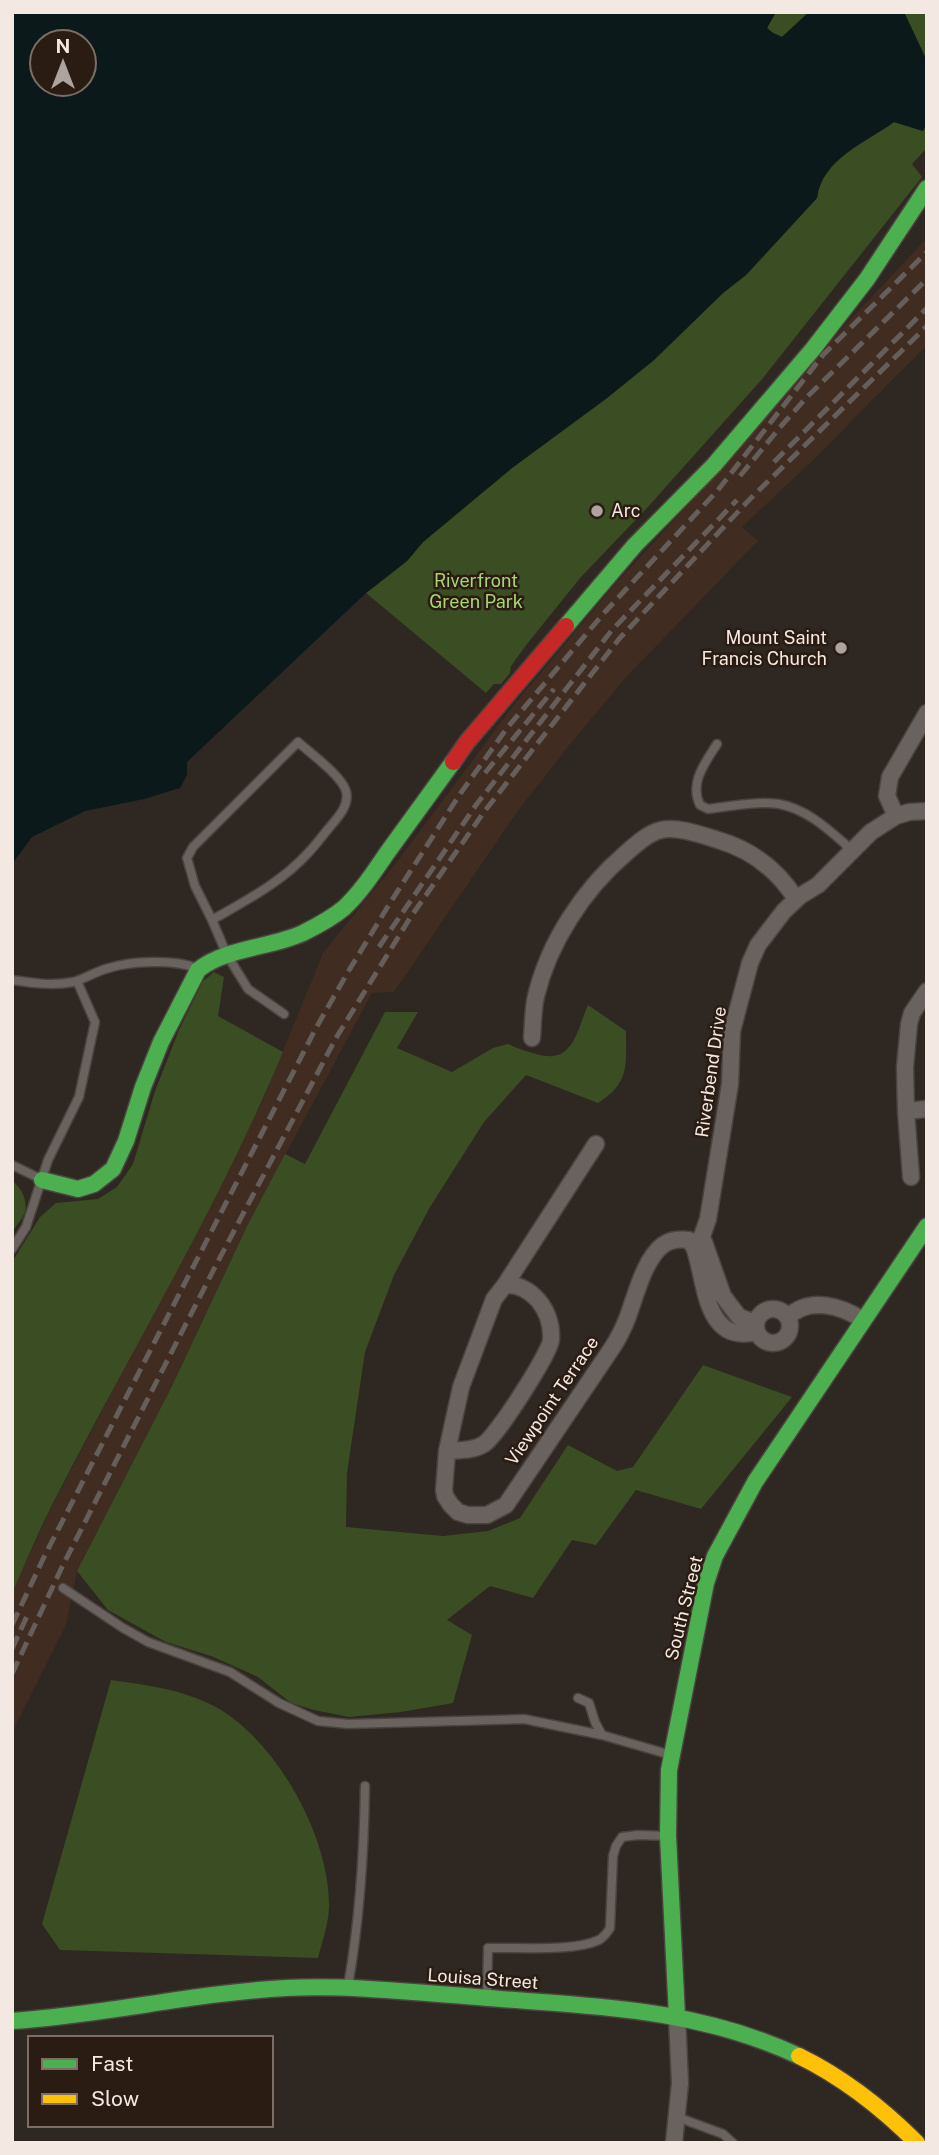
<svg xmlns="http://www.w3.org/2000/svg" width="939" height="2155" font-family="'Public Sans',sans-serif">
  <style>
    .built { fill: #402c20 }
    .green { fill: #3a4d23 }
    .water { fill: #0b191a; fill-rule: evenodd }
    .lines { fill: none; stroke-linecap: round; stroke-linejoin: round }
    .lane-casing { stroke: #4b433f; stroke-width: 11 }
    .street-casing { stroke: #4b433f; stroke-width: 19 }
    .fast-casing { stroke: #4b433f; stroke-width: 19 }
    .slow-casing { stroke: #4b433f; stroke-width: 19 }
    .jam-casing { stroke: #4b433f; stroke-width: 19 }
    .lane { stroke: #69625e; stroke-width: 8 }
    .street { stroke: #69625e; stroke-width: 16 }
    .fast { stroke: #4caf50; stroke-width: 16 }
    .slow { stroke: #ffc107; stroke-width: 16 }
    .jam { stroke: #c62828; stroke-width: 16 }
    .rail { stroke: #665e5b; stroke-width: 5; stroke-dasharray: 14 7; stroke-linecap: butt }
    .poi-dot { fill: #aea49f; stroke: #2b1c13; stroke-width: 2.5 }
    .labels { text-anchor: middle; stroke-width: 5; stroke-linejoin: round; paint-order: stroke }
    .poi-label { font-size: 18px; fill: #f3e8e2; stroke: #2b1c13; text-anchor: start }
    .park-label { font-size: 18px; fill: #a6d771; stroke: #2b1c13 }
    .street-label { font-size: 18px; fill: #f3e8e2; stroke: #2b1c13 }
  </style>
  <rect width="100%" height="100%" fill="#2f2722"/>
  <!-- built -->
  <path class="built" d="M 927,238 L 927,345 L 810,463 L 742,527 L 758,541 L 628,675 L 571,743 L 517,812 L 394,992 L 372,993 L 247,1226 L 172,1386 L 77,1571 L 66,1625 L 12,1733 L 12,1592 L 51,1508 L 208,1209 L 262,1102 L 323,953 L 399,859 L 516,702 L 617,582 L 701,491 L 818,354 Z"/>
  <!-- green -->
  <path class="green" d="M 776,12 L 809,12 L 782,37 L 773,33 L 767,28 Z
    M 904,12 L 927,12 L 927,61 Z
    M 894,122 L 923,131 L 927,124 L 927,148 L 912,164 L 922,177 L 763,378 L 647,508 L 581,577 L 527,644 L 511,666 L 510,673 L 501,684 L 494,684 L 486,693 L 366,593 L 407,561 L 423,542 L 512,468 L 607,398 L 654,360 L 723,293 L 746,275 L 817,198 C 822,159 865,143 894,122 Z
    M 214,972 L 224,977 L 218,1016 L 283,1052 C 218,1208 129,1354 52,1505 C 38,1533 26,1562 13,1591 L 12,1262 L 40,1217 L 56,1203 L 98,1199 L 117,1187 L 133,1164 L 155,1091 L 179,1030 L 203,981 Z
    M 588,1005 L 626,1031 C 626,1066 630,1082 598,1103 L 526,1075 L 484,1122 L 430,1207 L 394,1275 L 365,1352 L 347,1473 L 346,1527 L 443,1536 L 488,1531 L 520,1518 L 568,1445 L 617,1471 L 633,1467 L 703,1365 L 792,1397 L 701,1509 L 636,1490 L 596,1545 L 572,1540 L 533,1598 L 490,1586 L 447,1620 L 472,1635 L 453,1703 L 401,1712 L 349,1717 L 314,1710 L 291,1703 L 258,1677 L 211,1656 L 166,1642 L 108,1610 L 77,1571 L 172,1386 L 247,1226 L 285,1154 L 305,1164 L 385,1012 L 418,1012 L 397,1048 L 452,1072 L 493,1048 L 508,1044 C 518,1049 529,1052 540,1055 C 574,1063 577,1029 588,1005 Z
    M 12,1181 C 21,1187 28,1200 25,1212 C 23,1218 16,1226 12,1232 Z
    M 111,1680 C 146,1685 181,1689 214,1706 C 276,1739 330,1837 329,1906 C 329,1923 322,1942 318,1958 L 60,1950 L 42,1924 Z"/>
  <!-- water -->
  <path class="water" d="M 12,12 L 776,12 L 767,28 L 773,33 L 782,37 L 809,12 L 904,12 L 927,61 L 927,124 L 923,131 L 894,122 C 865,143 822,159 817,198 L 746,275 L 723,293 L 654,360 L 607,398 L 512,468 L 423,542 L 407,561 L 366,593 L 187,762 L 187,775 L 180,788 L 144,799 L 85,811 L 32,837 L 12,864 ZM 42,42 L 84,42 L 84,84 L 42,84 Z"/>
  <g class="lines">
    <!-- lane casing -->
    <g class="lane-casing">
      <path id="lane" d="M 717,744 C 705,763 689,783 700,805 L 708,809 C 731,806 756,801 779,804 C 808,809 831,832 852,850
        M 212,920 L 195,886 L 187,858 L 193,847 L 298,742 C 310,753 342,776 346,791 C 350,806 337,818 329,828 C 322,836 316,845 308,853 C 282,882 245,901 212,920 L 227,955 L 248,989 L 284,1014
        M 12,980 C 32,983 53,986 73,982 C 85,979 96,971 109,968 C 130,961 175,959 196,968
        M 12,1165 L 41,1179
        M 12,1249 L 26,1227 L 48,1160 L 79,1097 L 95,1022 L 77,981
        M 63,1588 L 123,1628 L 148,1642 L 230,1672 L 279,1703 L 318,1721 L 348,1724 L 524,1719 L 602,1735
        M 578,1698 L 589,1703 L 595,1722 L 602,1735 L 671,1755
        M 348,1986 C 360,1919 364,1853 365,1786
        M 487,1996 L 488,1948 C 517,1947 573,1952 599,1940 C 604,1937 607,1933 610,1928 L 613,1856 L 616,1846 L 622,1837 L 638,1835 L 668,1836
        M 677,2117 L 723,2134 L 733,2143"/>
    </g>
    <!-- street casing -->
    <g class="street-casing">
      <path id="street" d="M 896,816 L 887,796 L 890,777 L 927,713
        M 532,1038 C 533,1024 533,1009 536,996 C 549,942 584,889 625,854 C 635,845 648,833 661,830 C 677,826 702,835 718,840 C 752,850 777,869 796,899
        M 906,1111 L 927,1109
        M 911,1177 L 906,1111 L 905,1067 L 909,1024 L 912,1013 L 927,991
        M 704,1242 L 723,1296 L 739,1317 L 756,1323
        M 505,1285 L 596,1144
        M756 1326a17 17 0 1 1 34 0a17 17 0 1 1-34 0Z
        M 788,1317 C 810,1296 841,1306 863,1320
        M 756,1332 C 703,1345 706,1278 694,1247 L 702,1236 L 708,1219 L 730,1084 L 732,1031 L 750,963 L 758,945 L 784,911 L 800,896 L 818,885 L 871,832 L 896,816 L 909,812 L 927,811
        M 447,1451 C 460,1450 473,1451 484,1444 C 496,1437 550,1353 551,1340 C 552,1324 548,1312 538,1300 C 529,1290 518,1284 505,1285 L 494,1299 L 461,1387 L 447,1451 L 444,1490 L 445,1496 L 451,1505 L 458,1512 L 468,1515 L 487,1515 L 506,1505 L 612,1348 C 618,1339 623,1329 627,1319 C 635,1298 644,1259 663,1245 C 671,1239 680,1239 689,1240 L 694,1247
        M 674,2143 L 680,2083 L 677,2016"/>
    </g>
    <!-- fast casing -->
    <g class="fast-casing">
      <path id="fast" d="M 566,626 L 635,545 L 714,465 L 813,349 L 867,279 L 927,188
        M 42,1180 L 78,1189 L 94,1184 L 113,1169 L 126,1141 L 143,1087 L 161,1042 L 198,970 C 225,948 270,948 303,933 C 317,926 332,918 344,908 C 361,892 374,872 387,853 C 409,823 431,792 453,762
        M 677,2016 L 668,1836 L 669,1770 L 706,1583 L 715,1556 L 755,1482 L 927,1226
        M 12,2021 C 104,2015 194,1993 286,1988 C 353,1985 421,1993 488,1998 C 599,2007 695,2008 799,2056"/>
    </g>
    <!-- slow casing -->
    <g class="slow-casing">
      <path id="slow" d="M 799,2056 C 844,2078 882,2108 917,2143"/>
    </g>
    <!-- jam casing -->
    <g class="jam-casing">
      <path id="jam" d="M 453,762 L 467,742 L 566,626"/>
    </g>
    <!-- lane -->
    <use href="#lane" class="lane"/>
    <!-- street -->
    <use href="#street" class="street"/>
    <!-- fast -->
    <use href="#fast" class="fast"/>
    <!-- slow -->
    <use href="#slow" class="slow"/>
    <!-- jam -->
    <use href="#jam" class="jam"/>
    <!-- rail -->
    <path class="rail" d="M 774,462 L 927,308
      M 740,476 L 782,425 L 807,397 L 927,279
      M 485,773 L 554,689
      M 379,947 L 476,805 L 612,630 L 737,500
      M 12,1625 L 44,1557 L 316,1028 L 348,972 L 390,903 L 460,794 L 507,728 L 604,613 L 718,490 L 823,355 L 927,252
      M 12,1649 L 27,1616
      M 12,1674 L 62,1567 L 215,1267 L 336,1038 L 410,918 L 484,812 L 619,639 L 749,500 L 927,326"/>
  </g>
  <!-- markers -->
  <g class="poi-dot">
    <circle cx="597" cy="511" r="7"/>
    <circle cx="841" cy="648" r="7"/>
  </g>
  <g class="labels">
    <!-- poi labels -->
    <g class="poi-label">
      <text x="611" y="517">Arc</text>
      <text x="827" y="644" text-anchor="end">Mount Saint<tspan x="827" dy="21">Francis Church</tspan></text>
    </g>
    <!-- park labels -->
    <g class="park-label">
      <text x="476" y="587">Riverfront<tspan x="476" dy="21">Green Park</tspan></text>
    </g>
    <!-- street labels -->
    <g class="street-label">
      <text transform="translate(711 1072) rotate(-82)" y="6">Riverbend Drive</text>
      <text transform="translate(552 1401) rotate(-56)" y="6">Viewpoint Terrace</text>
      <text transform="translate(684 1608) rotate(-76)" y="6">South Street</text>
      <text transform="translate(483 1979) rotate(4)" y="6">Louisa Street</text>
    </g>
  </g>
  <!-- border -->
  <rect width="939" height="2155" fill="none" stroke="#f3e8e2" stroke-width="28"/>
  <!-- legend -->
  <rect x="28" y="2036" width="245" height="91" fill="#2b1c13" stroke="#7b6e66" stroke-width="2"/>
  <rect x="42" y="2059" width="35" height="10" fill="#4caf50" stroke="#7b6e66" stroke-width="2"/>
  <text x="91" y="2071" font-size="21" fill="#f3e8e2">Fast</text>
  <rect x="42" y="2094" width="35" height="10" fill="#ffc107" stroke="#7b6e66" stroke-width="2"/>
  <text x="91" y="2106" font-size="21" fill="#f3e8e2">Slow</text>
  <!-- north arrow -->
  <g transform="translate(63 63)"><circle r="33" fill="#2b1c13" stroke="#7b6e66" stroke-width="2"/>
  <path d="M0-5L12 26L0 18L-12 26Z" fill="#aea49f"/>
  <text y="-10" font-size="19" font-weight="bold" text-anchor="middle" fill="#f3e8e2">N</text>
  </g>
</svg>
